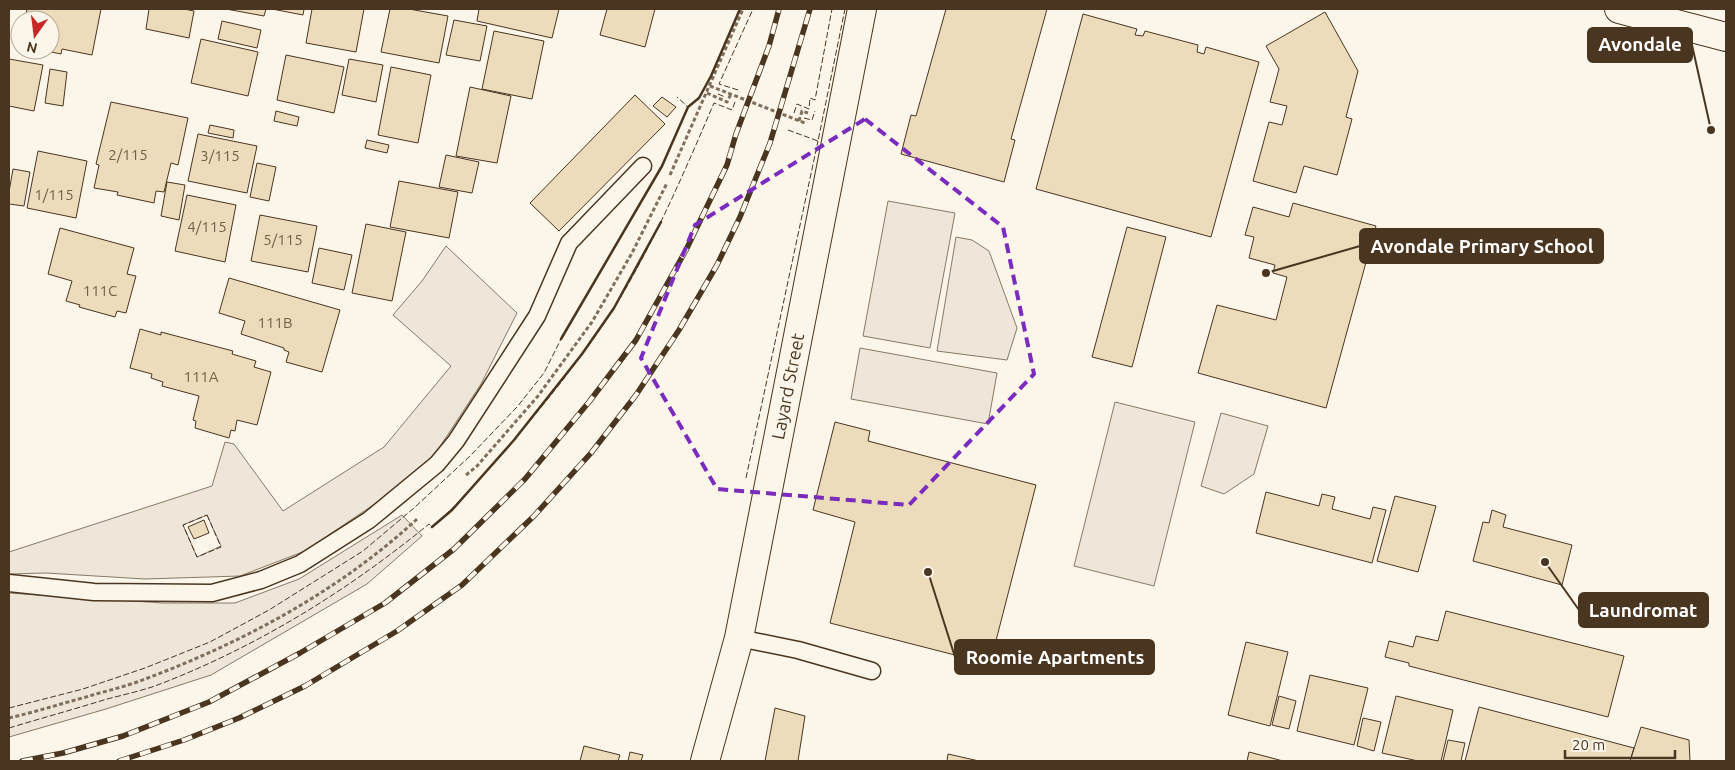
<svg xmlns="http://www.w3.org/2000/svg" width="1735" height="770" font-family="Ubuntu,sans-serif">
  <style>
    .green { fill: #ede6d9; stroke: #887966; fill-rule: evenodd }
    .building { fill: #ecdcbc; stroke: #4a3520 }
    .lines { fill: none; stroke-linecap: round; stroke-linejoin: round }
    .service-casing { stroke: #4a3520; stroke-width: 19 }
    .minor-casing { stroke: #4a3520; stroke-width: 30 }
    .path { stroke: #7f6f5c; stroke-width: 3; stroke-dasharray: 4 2.5; stroke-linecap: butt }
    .service { stroke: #fbf6e9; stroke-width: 16 }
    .minor { stroke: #fbf6e9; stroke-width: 28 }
    .rail-casing { stroke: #4a3520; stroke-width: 5.5 }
    .rail { stroke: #fbf6e9; stroke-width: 4; stroke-dasharray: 11; stroke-linecap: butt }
    .fence { stroke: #4a3520; stroke-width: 1; stroke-dasharray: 6 2.5; stroke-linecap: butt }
    .wall { stroke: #4a3520; stroke-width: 2.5 }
    .marked { fill: none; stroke: #7b2cbf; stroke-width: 4; stroke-dasharray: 10 6; stroke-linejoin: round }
    .labels { text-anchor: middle; stroke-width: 4; stroke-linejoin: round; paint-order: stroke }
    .number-label { font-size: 15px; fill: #725f47 }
    .street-label { font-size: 18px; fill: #4a3520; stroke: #fbf6e9 }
    .leader { fill: none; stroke: #4a3520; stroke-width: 2 }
    .callout-dot { fill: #4a3520; stroke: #fbf6e9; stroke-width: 2 }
    .callout { fill: #4a3520; stroke: #4a3520; stroke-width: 2 }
    .callout-label { font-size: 19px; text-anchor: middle; font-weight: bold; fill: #fff }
  </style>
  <rect width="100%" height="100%" fill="#fbf6e9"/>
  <!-- green -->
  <path class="green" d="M 888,201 L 955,213 L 930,348 L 863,336 Z
    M 956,237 L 972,240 L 989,251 L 1017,328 L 1007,360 L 937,351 Z
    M 446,246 L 517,313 L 481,384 L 435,454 L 385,497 L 305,551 L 240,576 L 145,579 L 46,573 L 9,574 L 9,552 L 212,486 L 225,442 L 234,444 L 283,511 L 384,447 L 451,366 L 393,315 L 422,281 ZM 207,515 L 221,546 L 197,557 L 183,525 Z
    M 860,348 L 997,373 L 988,424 L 851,399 Z
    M 1115,402 L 1195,422 L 1154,586 L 1074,566 Z
    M 1221,413 L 1268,426 L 1254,474 L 1224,494 L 1201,486 Z
    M 402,515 L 422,536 L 367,584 L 211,675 L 106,709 L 9,737 L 9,593 L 163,603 L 235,603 L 299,579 Z"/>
  <!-- building -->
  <path class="building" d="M 27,9 L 101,9 L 92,55 L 62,49 L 61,54 L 42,50 L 50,50 L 50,20 L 25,20 Z
    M 149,9 L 184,9 L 194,11 L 189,38 L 146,29 Z
    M 226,9 L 266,9 L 264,16 Z
    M 272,9 L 304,9 L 303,15 Z
    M 312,9 L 364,9 L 356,52 L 306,43 Z
    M 390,9 L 409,9 L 448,16 L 439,63 L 381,52 Z
    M 479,9 L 559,9 L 552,38 L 477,21 Z
    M 607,9 L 655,9 L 645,47 L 600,35 Z
    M 946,9 L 1047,9 L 1011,139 L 1015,140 L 1004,182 L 901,154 L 911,115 L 916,116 Z
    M 1325,12 L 1358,71 L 1346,117 L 1352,119 L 1337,175 L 1304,166 L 1296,193 L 1253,181 L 1269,122 L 1282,125 L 1287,106 L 1270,102 L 1279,69 L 1266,46 Z
    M 1083,14 L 1137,29 L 1135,35 L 1143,36 L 1145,31 L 1198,45 L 1197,52 L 1204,54 L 1206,47 L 1259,62 L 1211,237 L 1036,189 Z
    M 454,20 L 487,26 L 480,61 L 446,55 Z
    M 222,21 L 261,30 L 257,48 L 218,39 Z
    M 494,31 L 544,41 L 532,99 L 482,89 Z
    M 201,39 L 258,52 L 248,96 L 191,83 Z
    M 286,55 L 344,67 L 334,113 L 277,100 Z
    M 9,59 L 43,65 L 34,111 L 9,106 Z
    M 349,59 L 383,65 L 376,102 L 342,95 Z
    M 391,67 L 431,75 L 418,143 L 378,135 Z
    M 50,69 L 67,72 L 63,106 L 45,103 Z
    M 470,87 L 511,96 L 497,163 L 456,156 Z
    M 635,95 L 665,124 L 559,231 L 530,203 Z
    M 662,97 L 676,107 L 667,117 L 653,106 Z
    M 111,102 L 188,118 L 178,165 L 171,163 L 164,192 L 156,191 L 154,203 L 117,195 L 118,192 L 94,188 L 99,165 L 96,164 Z
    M 276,111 L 299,117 L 297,126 L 274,121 Z
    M 210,125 L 234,130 L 233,138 L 208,133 Z
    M 198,134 L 257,146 L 247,193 L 188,181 Z
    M 367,140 L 389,145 L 387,153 L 365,148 Z
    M 38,151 L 87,161 L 76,218 L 27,208 Z
    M 446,155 L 479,162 L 472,193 L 439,187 Z
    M 257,163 L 276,167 L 269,201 L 250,197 Z
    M 13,169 L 30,172 L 24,206 L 9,204 L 9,192 Z
    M 399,181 L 458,192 L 449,238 L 390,227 Z
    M 167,182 L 185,185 L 179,220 L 161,216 Z
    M 187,195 L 236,205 L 225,262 L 175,251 Z
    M 1293,203 L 1376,226 L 1326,408 L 1198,373 L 1217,305 L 1276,320 L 1287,277 L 1273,273 L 1275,265 L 1249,258 L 1254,237 L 1245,235 L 1253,207 L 1289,217 Z
    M 260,215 L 317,226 L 308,272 L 251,261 Z
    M 366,224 L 406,232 L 392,301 L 352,293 Z
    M 1127,227 L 1166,237 L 1132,367 L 1092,357 Z
    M 60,228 L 134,248 L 127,274 L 136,276 L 126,313 L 117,311 L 115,317 L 79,307 L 80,305 L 66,301 L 72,281 L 48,274 Z
    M 319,248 L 352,255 L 344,290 L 312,283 Z
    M 229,278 L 340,310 L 322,372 L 286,362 L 289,352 L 284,350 L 284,348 L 241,334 L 245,321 L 219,313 Z
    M 140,329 L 161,335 L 161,332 L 233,351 L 232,354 L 256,361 L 254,367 L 271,372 L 257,425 L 237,420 L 235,431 L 231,430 L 229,438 L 195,428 L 196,421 L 193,420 L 199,396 L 162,386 L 163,382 L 151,378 L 152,374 L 130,368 Z
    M 835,422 L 870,431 L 868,441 L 1036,485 L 990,664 L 830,623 L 855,522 L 813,510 Z
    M 1266,492 L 1319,506 L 1322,494 L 1335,497 L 1332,509 L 1370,519 L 1373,507 L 1386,510 L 1372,563 L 1256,533 Z
    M 1395,496 L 1436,506 L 1418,572 L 1377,561 Z
    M 1492,510 L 1506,515 L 1503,527 L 1572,545 L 1562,585 L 1473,561 L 1483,522 L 1489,523 Z
    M 204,520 L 209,533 L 194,539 L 188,527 Z
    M 1446,611 L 1624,656 L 1608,717 L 1409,666 L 1409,663 L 1385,657 L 1389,641 L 1413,647 L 1416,636 L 1438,641 Z
    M 1246,642 L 1288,652 L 1270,726 L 1228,715 Z
    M 1310,675 L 1368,688 L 1354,745 L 1297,731 Z
    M 1279,696 L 1296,701 L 1289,729 L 1272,725 Z
    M 1396,696 L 1453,710 L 1441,761 L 1418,761 L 1382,753 Z
    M 1479,707 L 1634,748 L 1630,761 L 1465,761 Z
    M 775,708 L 805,716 L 798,761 L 765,761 Z
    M 1363,718 L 1381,722 L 1374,751 L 1357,746 Z
    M 1641,727 L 1689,740 L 1690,761 L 1630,761 Z
    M 1448,740 L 1465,743 L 1461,761 L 1443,761 Z
    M 584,746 L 620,755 L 618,761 L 580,761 Z
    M 630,752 L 643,755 L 641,761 L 628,761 Z
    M 1249,752 L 1283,761 L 1247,761 Z
    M 948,754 L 979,761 L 947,761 Z"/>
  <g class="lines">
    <!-- service casing -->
    <g class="service-casing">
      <path id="service" d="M 9,583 L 94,592 L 212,593 L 261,580 L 300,564 L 369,520 L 437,464 L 456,441 L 537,316 L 569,243 L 643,166
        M 739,638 L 798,650 L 872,671"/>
    </g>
    <!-- minor casing -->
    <g class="minor-casing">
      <g id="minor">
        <path d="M 1619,9 L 1726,37"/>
        <path id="s1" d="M 705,761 L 739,638 L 862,9"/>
      </g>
    </g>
    <!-- path -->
    <path class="path" d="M 710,86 L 805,123
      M 707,93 L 727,102 L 731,94
      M 799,121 L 802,111 L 808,113
      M 670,175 L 743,9
      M 466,475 L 477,466 L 538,396 L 592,322 L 632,253 L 667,183
      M 9,718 C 35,712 60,704 86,697 C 102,692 120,688 137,682 C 238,645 337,593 417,519"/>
    <!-- service -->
    <use href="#service" class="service"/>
    <!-- minor -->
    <use href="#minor" class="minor"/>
    <!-- rail casing -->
    <g class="rail-casing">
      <path id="rail" d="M 22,761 L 63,753 L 123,736 L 209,702 L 300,653 L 385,603 L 454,549 L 525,479 L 589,402 L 636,340 L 686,250 L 727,165 L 736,134 L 769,46 L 779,9
        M 119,761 L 184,740 L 239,718 L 305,686 L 397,631 L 462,585 L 534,516 L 591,453 L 636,395 L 679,330 L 717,265 L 740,217 L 770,143 L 810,9"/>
    </g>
    <!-- rail -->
    <use href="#rail" class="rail"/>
    <!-- fence -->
    <path class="fence" d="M 738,90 L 719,84 L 753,9
      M 718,94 L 725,97
      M 794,113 L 797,104 L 809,109 L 810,98 L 815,100 L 832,9
      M 804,118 L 812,120 L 815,111
      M 788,130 L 818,141 L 845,9
      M 746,478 L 818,141
      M 207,515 L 221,547 L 197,557 L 183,525 Z
      M 9,708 L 83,689 L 145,668 L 210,642 L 269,610 L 363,551 L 414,508 L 470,456 L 517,407 L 544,373 L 561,339 L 662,166 L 688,107 L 677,97
      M 9,728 C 42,718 75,709 107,699 C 123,695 140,691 155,686 C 255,648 346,592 429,524 L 432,527 C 456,507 474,484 495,461 C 538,413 579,362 614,308 C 654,243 684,173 714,103 L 732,110 L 735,102"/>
    <!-- wall -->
    <path class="wall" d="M 561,339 L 662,166 L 688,107 L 699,98 L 711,76 L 740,9
      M 432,527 L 452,510 L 514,440 L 582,354 L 614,308 L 661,222"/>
  </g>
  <!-- marked area -->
  <path class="marked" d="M 865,119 L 1003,227 L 1034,374 L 909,505 L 717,489 L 641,358 L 695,225 Z"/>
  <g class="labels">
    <!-- number labels -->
    <g class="number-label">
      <text x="128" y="160">2/115</text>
      <text x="220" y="161">3/115</text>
      <text x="54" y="200">1/115</text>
      <text x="207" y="232">4/115</text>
      <text x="283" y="245">5/115</text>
      <text x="100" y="296">111C</text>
      <text x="275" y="328">111B</text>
      <text x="201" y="382">111A</text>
    </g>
    <!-- street labels -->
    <g class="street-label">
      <text dy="6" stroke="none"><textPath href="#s1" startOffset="384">Layard Street</textPath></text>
    </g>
  </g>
  <!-- callouts -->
  <path class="leader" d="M1711 130L1692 45M1266 273L1360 246M1545 562L1579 610M928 572L955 657"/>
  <g class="callout-dot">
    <circle cx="1711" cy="130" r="5"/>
    <circle cx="1266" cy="273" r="5"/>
    <circle cx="1545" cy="562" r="5"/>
    <circle cx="928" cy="572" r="5"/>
  </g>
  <g class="callout">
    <rect x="1588" y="28" width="104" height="34" rx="5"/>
    <rect x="1360" y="229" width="243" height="34" rx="5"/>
    <rect x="1579" y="593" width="129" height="34" rx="5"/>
    <rect x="955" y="640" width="199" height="34" rx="5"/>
  </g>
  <g class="callout-label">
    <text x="1640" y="51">Avondale</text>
    <text x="1482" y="253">Avondale Primary School</text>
    <text x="1643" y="617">Laundromat</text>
    <text x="1055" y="664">Roomie Apartments</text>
  </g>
  <!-- border -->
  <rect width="1735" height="770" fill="none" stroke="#4a3520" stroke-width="20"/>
  <!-- north arrow -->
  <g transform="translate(35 35) rotate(194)"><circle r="24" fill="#fbf6e9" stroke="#b4a999"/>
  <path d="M0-4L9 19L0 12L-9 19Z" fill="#c62828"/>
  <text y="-8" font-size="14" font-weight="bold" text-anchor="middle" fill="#4a3520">N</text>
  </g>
  <!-- scale -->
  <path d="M1565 750v8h110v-8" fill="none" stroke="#4a3520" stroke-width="2.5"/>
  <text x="1572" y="750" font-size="15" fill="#4a3520" stroke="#fbf6e9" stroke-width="4" paint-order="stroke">20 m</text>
</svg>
